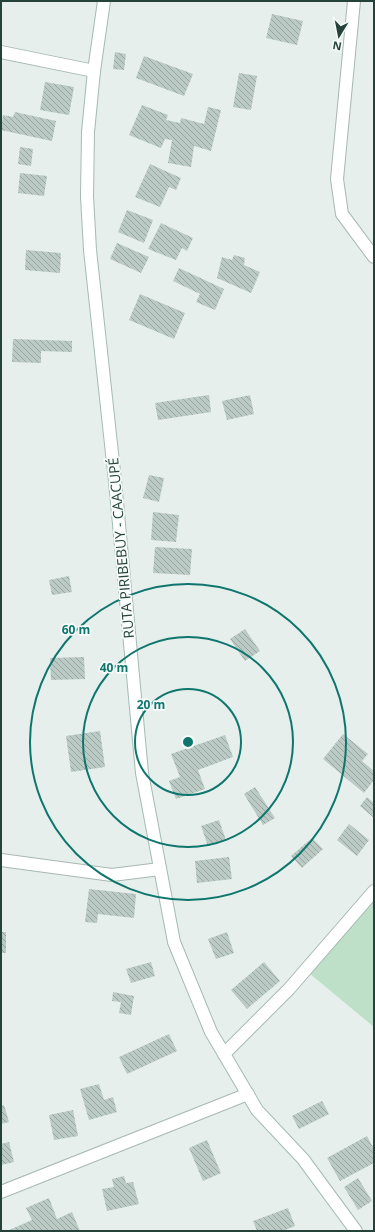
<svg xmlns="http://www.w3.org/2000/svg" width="375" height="1232" font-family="'Open Sans',sans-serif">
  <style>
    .pitch { fill: #bfe0c8 }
    .building { fill: url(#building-back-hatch) }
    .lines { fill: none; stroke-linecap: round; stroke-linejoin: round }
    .street-casing { stroke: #a8b8b2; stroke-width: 14 }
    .secondary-casing { stroke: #a4bbb3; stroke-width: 14 }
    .street { stroke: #fff; stroke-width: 12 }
    .secondary { stroke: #fff; stroke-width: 12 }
    .ring { fill: none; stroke: #0f766e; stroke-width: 2 }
    .labels { text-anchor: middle; stroke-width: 3.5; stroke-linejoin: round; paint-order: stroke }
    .street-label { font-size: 14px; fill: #24423a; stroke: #f7fbf9 }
    .centre { fill: #0f766e; stroke: #f7fbf9; stroke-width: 2 }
    .ring-label { font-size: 12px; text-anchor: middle; font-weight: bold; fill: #0f766e; stroke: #f7fbf9; stroke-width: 3.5; stroke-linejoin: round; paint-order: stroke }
  </style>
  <defs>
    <pattern id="building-back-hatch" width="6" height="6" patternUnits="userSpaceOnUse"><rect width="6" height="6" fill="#bbcac4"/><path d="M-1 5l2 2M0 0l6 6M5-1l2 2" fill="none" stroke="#98a6a0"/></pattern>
  </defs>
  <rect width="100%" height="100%" fill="#e6efeb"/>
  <!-- pitch -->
  <path class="pitch" d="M 374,896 L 374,1027 L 309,973 Z"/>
  <!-- building -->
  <path class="building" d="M 272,14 L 303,21 L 297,45 L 266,38 Z
    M 115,52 L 126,54 L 124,70 L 113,69 Z
    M 144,56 L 193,74 L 184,96 L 136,78 Z
    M 239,73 L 257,76 L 251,110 L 233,107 Z
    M 45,82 L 74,87 L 69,115 L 40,110 Z
    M 142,105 L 168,115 L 166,120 L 180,123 L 181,118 L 204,124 L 208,107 L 221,110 L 211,151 L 194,146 L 191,167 L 168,163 L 172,140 L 165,139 L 161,148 L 129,135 Z
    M 15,112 L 56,121 L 52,141 L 1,130 L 3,115 L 13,117 Z
    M 20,147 L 33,149 L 31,166 L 18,164 Z
    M 150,164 L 181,178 L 176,190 L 169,187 L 160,207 L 135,197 Z
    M 20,173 L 47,176 L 44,196 L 18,193 Z
    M 127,210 L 153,220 L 144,243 L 118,232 Z
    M 161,223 L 193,238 L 187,251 L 182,248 L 176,260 L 148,249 Z
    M 117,243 L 149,257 L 141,273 L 110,259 Z
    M 26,250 L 61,253 L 60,273 L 25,270 Z
    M 234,255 L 245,258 L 244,265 L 260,272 L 251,293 L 217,278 L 222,257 L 232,260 Z
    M 179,268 L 224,289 L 215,310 L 196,302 L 200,294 L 173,281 Z
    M 140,294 L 185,313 L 174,339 L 129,320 Z
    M 13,339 L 72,341 L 72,352 L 41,351 L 41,363 L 12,362 Z
    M 209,395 L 211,412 L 158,420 L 155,403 Z
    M 250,395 L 254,414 L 227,420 L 222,401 Z
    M 149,475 L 164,478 L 159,502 L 143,498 Z
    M 153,512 L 179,515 L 176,542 L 151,540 Z
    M 155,547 L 192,549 L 190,575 L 153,573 Z
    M 69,576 L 72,592 L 52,595 L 49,580 Z
    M 245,629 L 260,651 L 245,661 L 230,639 Z
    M 84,657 L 85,679 L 51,680 L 50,658 Z
    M 100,731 L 105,767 L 71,772 L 66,736 Z
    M 343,734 L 368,754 L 362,761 L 374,771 L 374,780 L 364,793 L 323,759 Z
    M 225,735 L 233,757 L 198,770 L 205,789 L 176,799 L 169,781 L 180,777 L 171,754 Z
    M 255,787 L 275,818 L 263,825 L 244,794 Z
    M 367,797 L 374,803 L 374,818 L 360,806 Z
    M 219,820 L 226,840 L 208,846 L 201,826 Z
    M 349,824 L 369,840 L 357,856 L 337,840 Z
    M 312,838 L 323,849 L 302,868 L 291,856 Z
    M 229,857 L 232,879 L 197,883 L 195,861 Z
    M 89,889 L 136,894 L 134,918 L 98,914 L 97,923 L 85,922 Z
    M 1,932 L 6,932 L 6,953 L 1,953 Z
    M 227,932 L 234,953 L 216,959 L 208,939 Z
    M 151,962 L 155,976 L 131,983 L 126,969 Z
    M 264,962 L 280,981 L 247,1009 L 231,990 Z
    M 113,992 L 134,996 L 131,1015 L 119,1013 L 121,1002 L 112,1001 Z
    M 169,1034 L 177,1051 L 127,1074 L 119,1057 Z
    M 99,1084 L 104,1100 L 113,1097 L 117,1112 L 89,1120 L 80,1089 Z
    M 322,1101 L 329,1114 L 299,1129 L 292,1116 Z
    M 4,1105 L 9,1122 L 1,1124 L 1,1106 Z
    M 73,1110 L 78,1136 L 54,1140 L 49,1115 Z
    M 367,1136 L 374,1149 L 374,1163 L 340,1181 L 327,1158 Z
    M 207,1140 L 221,1173 L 203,1181 L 189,1148 Z
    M 9,1142 L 14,1162 L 1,1165 L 1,1144 Z
    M 124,1176 L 126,1183 L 133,1182 L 139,1204 L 107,1211 L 102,1189 L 114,1187 L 112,1179 Z
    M 358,1178 L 372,1201 L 358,1210 L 344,1187 Z
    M 49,1198 L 57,1219 L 72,1212 L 80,1231 L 7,1231 L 32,1220 L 26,1208 Z
    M 288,1208 L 295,1226 L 283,1231 L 257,1231 L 253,1221 Z"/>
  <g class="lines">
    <!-- street casing -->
    <g class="street-casing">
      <path id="street" d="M 354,1 L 337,179 L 342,214 L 374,257
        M 1,52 L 94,71
        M 1,860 L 112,875 L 160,869
        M 224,1054 L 289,989 L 374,891
        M 1,1192 L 248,1094"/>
    </g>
    <!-- secondary casing -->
    <g class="secondary-casing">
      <path id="secondary" d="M 104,1 L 94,71 L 88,132 L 87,196 L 90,250 L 115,481 L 142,773 L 174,942 L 211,1032 L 257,1110 L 303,1159 L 356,1231"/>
    </g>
    <!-- street -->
    <use href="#street" class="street"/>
    <!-- secondary -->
    <use href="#secondary" class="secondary"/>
  </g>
  <!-- distance rings -->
  <g class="ring">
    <circle cx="188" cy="742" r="53"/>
    <circle cx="188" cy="742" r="105"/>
    <circle cx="188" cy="742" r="158"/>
  </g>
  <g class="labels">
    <!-- street labels -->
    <g class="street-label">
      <text transform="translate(121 548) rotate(-95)" y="5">RUTA PIRIBEBUY - CAACUPÉ</text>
    </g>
  </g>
  <circle cx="188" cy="742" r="6" class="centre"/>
  <g class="ring-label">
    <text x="76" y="634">60 m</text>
    <text x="114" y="672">40 m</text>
    <text x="151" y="709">20 m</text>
  </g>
  <!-- border -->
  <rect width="375" height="1232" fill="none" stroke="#24423a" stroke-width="4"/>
  <!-- north arrow -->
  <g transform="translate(339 36) rotate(190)" stroke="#f7fbf9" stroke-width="3" paint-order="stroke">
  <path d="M0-3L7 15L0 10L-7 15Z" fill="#24423a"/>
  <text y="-6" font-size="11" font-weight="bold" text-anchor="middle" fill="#24423a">N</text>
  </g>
</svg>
